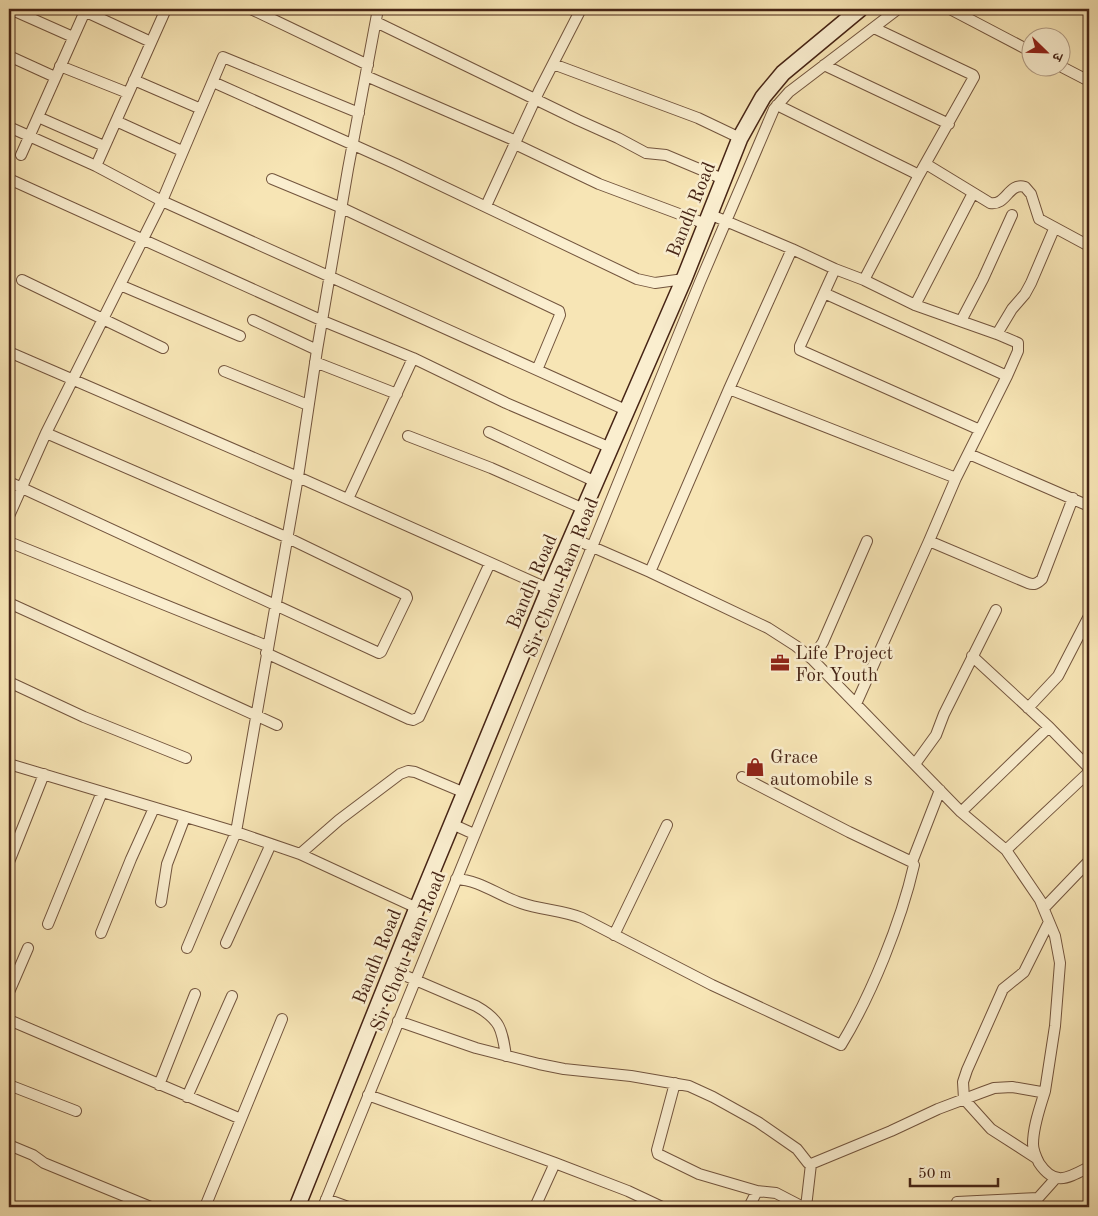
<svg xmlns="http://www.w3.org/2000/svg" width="1098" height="1216" font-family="'Old Standard TT','Noto Serif Devanagari',serif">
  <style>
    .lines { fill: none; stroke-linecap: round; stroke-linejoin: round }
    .street-casing { stroke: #72543d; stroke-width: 12 }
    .secondary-casing { stroke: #462415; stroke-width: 18 }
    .street { stroke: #faeecf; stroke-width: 10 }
    .secondary { stroke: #faeecf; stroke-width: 15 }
    .labels { text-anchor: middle; stroke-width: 5; stroke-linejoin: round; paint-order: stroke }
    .street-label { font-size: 19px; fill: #462415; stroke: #faeecf }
    .poi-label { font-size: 19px; fill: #462415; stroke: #faeecf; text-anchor: start }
  </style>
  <rect width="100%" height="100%" fill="#f7e5b5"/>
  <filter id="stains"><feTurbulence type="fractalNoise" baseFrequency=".004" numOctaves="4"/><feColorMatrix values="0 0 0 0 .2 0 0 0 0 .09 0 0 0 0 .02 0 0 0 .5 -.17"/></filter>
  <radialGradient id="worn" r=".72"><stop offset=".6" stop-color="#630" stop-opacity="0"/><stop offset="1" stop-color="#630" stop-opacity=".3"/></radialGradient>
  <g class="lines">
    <!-- street casing -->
    <g class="street-casing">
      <path id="street" d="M 10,9 L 73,37
        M 251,9 L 368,65
        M 950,9 L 1030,51
        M 84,11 L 151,42
        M 376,22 L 578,120 L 618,138 L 646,153 L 666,155 L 723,179
        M 9,56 L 55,77
        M 553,64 L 698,118 L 740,138
        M 824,65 L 949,124
        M 60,66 L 128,93
        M 1060,66 L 1089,81
        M 366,76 L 516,141
        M 134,80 L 201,109
        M 213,82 L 396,164 L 637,279 L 655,283 L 684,279
        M 777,105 L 919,175
        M 38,117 L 104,146
        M 116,121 L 182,151
        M 9,127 L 96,166 L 162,201 L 628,411
        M 515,144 L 599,184 L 706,224
        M 21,155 L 86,9
        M 926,164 L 990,203 C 1007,206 1008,182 1025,187 L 1031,194 L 1039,219 L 1089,246
        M 96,166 L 166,9
        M 9,179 L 323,321 L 413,358 L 506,403 L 611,448
        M 272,179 L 342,208 L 559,311 L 560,315 L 537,370
        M 486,206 L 539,91 L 581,9
        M 792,249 L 835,269 L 864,280 L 915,305 L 997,334 L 1018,343 L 1018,351 L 1007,376 L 956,478 L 929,541 L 856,704
        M 835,269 L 800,346 L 800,350 L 980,430
        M 22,280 L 163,348
        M 864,280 L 919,175 L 974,77 L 973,75 L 874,28
        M 120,285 L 240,336
        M 824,293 L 1007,376
        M 915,305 L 973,193
        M 253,320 L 317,350
        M 961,321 L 983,279 L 1012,215
        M 997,334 L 1012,309 L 1025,294 L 1031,283 L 1054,229
        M 9,352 L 298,477 L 549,589
        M 315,362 L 397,394
        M 224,371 L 308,405
        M 729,389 L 956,478
        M 489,432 L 596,482
        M 408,436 L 491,468 L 584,509
        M 969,454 L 1089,506
        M 9,482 L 379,653 L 381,652 L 407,598 L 406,595 L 286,537 L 46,433
        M 348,499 L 413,358
        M 9,516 L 46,433 L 162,201 L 223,57 L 359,113
        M 572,538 L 650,572 L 768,628 L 796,646 L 812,659 L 961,812 L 1006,850 L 1040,900 L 1055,936 L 1060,963 L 1055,1026 L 1045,1091 L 1041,1092 L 1012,1087 L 994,1088 L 983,1092 L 938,1109 L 891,1131 L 811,1164
        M 929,541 L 1028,583 C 1034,585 1037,584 1042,579 L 1073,498
        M 9,542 L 267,646
        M 650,572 L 729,389 L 792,249 L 709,214
        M 9,603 L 277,725
        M 266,653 L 409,719 L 413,720 L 419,717 L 490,563
        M 972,656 L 1049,727 L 1089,768
        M 812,659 L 823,642 L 867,541
        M 9,682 L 84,717 L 186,758
        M 1028,708 L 1058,676 L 1089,616
        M 9,764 L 236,832 L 300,854 L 417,908
        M 915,764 L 936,735 L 944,714 L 996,610
        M 961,812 L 1049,727
        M 452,824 L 474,834
        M 1006,850 L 1089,772
        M 300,854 L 339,820 L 400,774 L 408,771 L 415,772 L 465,793
        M 9,862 L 44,774
        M 912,862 L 940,790
        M 456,879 C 480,880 499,896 521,903 C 541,910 562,910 582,918 L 712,985 L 841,1045 C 871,996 901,922 914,865 L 912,862 L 849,832 L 742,777
        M 161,902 L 167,864 L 185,817
        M 1044,908 L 1089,861
        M 48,924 L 102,792
        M 101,933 L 131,859 L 154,808
        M 614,935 L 667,825
        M 226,943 L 271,844
        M 187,948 L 236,832 L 298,477 L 317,350 L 348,169 L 378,9
        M 392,970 L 476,1006 C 501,1020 502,1030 506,1056
        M 9,992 L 28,948
        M 9,1020 L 241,1119
        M 398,1021 L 476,1048 L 539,1064 L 564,1069 L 631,1076 L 689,1086 L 713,1097 L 758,1122 L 797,1149 L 808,1163 L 811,1164
        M 675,1083 L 657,1150 L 658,1154 L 699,1174 L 757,1191 L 776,1193 L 803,1207
        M 9,1085 L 76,1111
        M 159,1085 L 195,994
        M 1045,1091 C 1040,1108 1033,1126 1033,1144 C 1033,1151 1036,1157 1039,1163 C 1055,1187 1068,1178 1089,1167
        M 368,1095 L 555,1163 L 628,1191 L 662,1207
        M 187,1097 L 232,996
        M 9,1145 L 33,1155 L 44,1163 L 151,1207
        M 1036,1158 L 991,1129 L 964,1099 L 963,1082 L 967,1070 L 1003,989 L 1024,972 L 1049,922
        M 326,1199 L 348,1207
        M 205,1207 L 282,1019
        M 323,1207 L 700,282 L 774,109 L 789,92 L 898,9
        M 535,1207 L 555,1163
        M 749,1207 L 757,1191
        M 806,1207 L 811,1164
        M 959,1207 L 957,1202 L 1038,1198
        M 1030,1207 L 1056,1178"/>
    </g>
    <!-- secondary casing -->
    <g class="secondary-casing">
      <path id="secondary" d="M 297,1207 L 417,908 L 549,589 L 684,279 L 740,138 L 763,97 L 783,73 L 860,9"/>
    </g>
    <!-- street -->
    <use href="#street" class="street"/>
    <!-- secondary -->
    <use href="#secondary" class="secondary"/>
  </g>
  <!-- icons -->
  <defs>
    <g id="office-bare" transform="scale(1.5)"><path d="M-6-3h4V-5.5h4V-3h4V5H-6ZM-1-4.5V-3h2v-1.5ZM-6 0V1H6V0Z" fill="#8f2418" stroke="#faeecf" stroke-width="2.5" paint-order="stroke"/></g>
    <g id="shop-bare" transform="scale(1.5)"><path d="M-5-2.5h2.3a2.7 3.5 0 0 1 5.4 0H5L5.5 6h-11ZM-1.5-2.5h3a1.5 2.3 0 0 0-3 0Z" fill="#8f2418" stroke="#faeecf" stroke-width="2.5" paint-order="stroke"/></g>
  </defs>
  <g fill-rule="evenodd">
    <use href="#office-bare" x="780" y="663"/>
    <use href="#shop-bare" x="755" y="767"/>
  </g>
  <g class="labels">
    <!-- street labels -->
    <g class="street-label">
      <text transform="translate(690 209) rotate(-68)" y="7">Bandh Road</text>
      <text transform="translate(560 577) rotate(-68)" y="7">Sir Chotu Ram Road</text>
      <text transform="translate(531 581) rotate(-67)" y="7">Bandh Road</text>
      <text transform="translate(407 951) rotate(-68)" y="7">Sir Chotu Ram Road</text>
      <text transform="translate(376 956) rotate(-68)" y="7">Bandh Road</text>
    </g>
    <!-- poi labels -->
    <g class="poi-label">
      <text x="795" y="659">Life Project<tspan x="795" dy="22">For Youth</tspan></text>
      <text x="770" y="763">Grace<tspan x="770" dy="22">automobile s</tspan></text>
    </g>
  </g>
  <!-- margin -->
  <rect width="1098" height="1216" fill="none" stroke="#f7e5b5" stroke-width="30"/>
  <rect x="10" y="10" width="1078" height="1196" fill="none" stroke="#462415" stroke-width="2.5"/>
  <rect x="15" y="15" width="1068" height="1186" fill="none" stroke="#462415"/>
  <!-- north arrow -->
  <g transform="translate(1046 52) rotate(113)"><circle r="24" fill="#faeecf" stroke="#b29d85"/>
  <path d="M0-4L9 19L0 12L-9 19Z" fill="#8f2418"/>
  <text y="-8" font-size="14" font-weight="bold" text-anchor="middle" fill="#462415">उ</text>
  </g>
  <!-- scale -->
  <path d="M910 1178v8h88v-8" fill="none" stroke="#462415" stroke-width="2.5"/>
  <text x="918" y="1178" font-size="15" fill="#462415" stroke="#faeecf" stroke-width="4" paint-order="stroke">50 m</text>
  <rect width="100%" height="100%" filter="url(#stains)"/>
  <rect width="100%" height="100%" fill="url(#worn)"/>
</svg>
